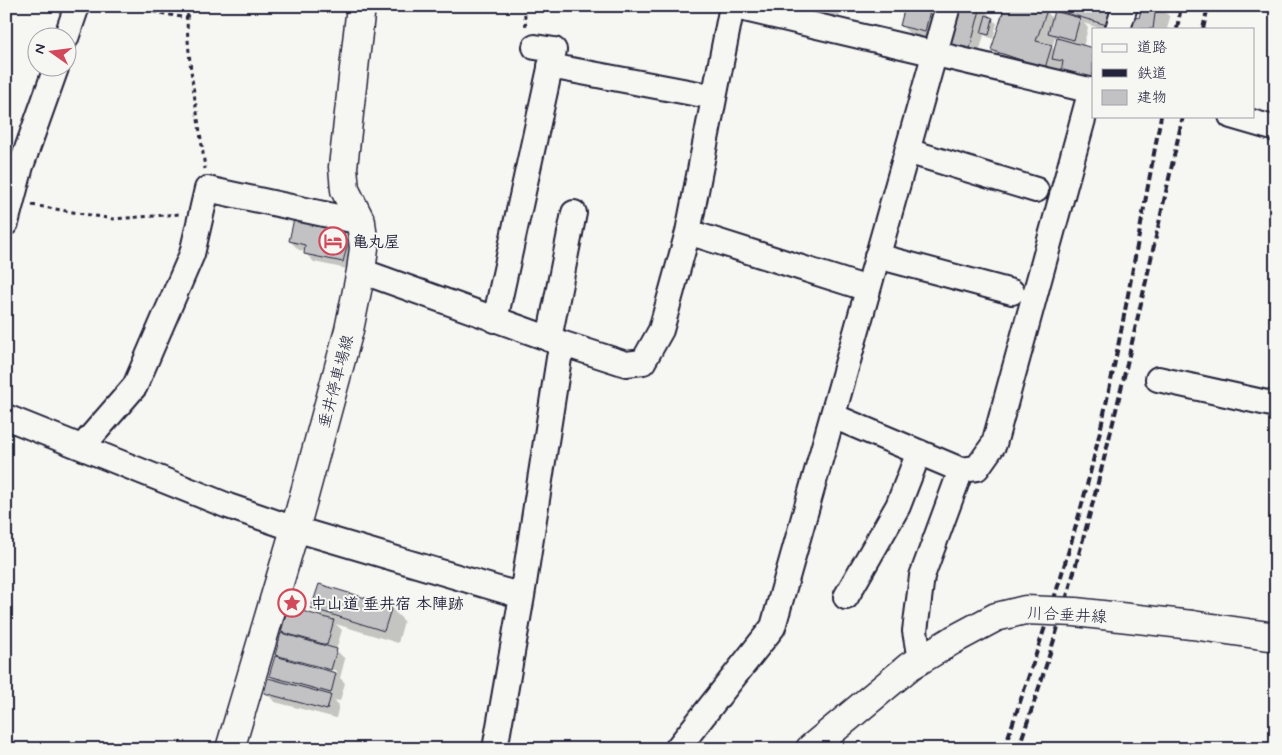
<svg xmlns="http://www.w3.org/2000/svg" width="1282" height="755" font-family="Mynerve,'Klee One',sans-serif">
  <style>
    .shadow { fill: #0003; fill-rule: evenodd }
    .building { fill: #c2c2c4; stroke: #22223b }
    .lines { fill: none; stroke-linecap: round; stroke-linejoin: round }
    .street-casing { stroke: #22223b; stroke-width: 28 }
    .secondary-casing { stroke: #22223b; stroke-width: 31 }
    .path { stroke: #22223b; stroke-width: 3; stroke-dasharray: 4 4; stroke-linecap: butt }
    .street { stroke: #f6f6f2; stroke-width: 24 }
    .secondary { stroke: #f6f6f2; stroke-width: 28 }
    .rail { stroke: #22223b; stroke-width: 4; stroke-dasharray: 8 4; stroke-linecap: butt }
    .secondary-bridge-casing { stroke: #22223b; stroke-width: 31; stroke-linecap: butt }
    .secondary-bridge { stroke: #f6f6f2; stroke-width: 28 }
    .labels { text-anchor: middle; stroke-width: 4; stroke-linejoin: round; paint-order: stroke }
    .poi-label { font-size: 16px; font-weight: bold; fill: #22223b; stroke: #f6f6f2; text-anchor: start }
    .street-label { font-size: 16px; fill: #22223b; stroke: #f6f6f2 }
  </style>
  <rect width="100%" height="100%" fill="#f6f6f2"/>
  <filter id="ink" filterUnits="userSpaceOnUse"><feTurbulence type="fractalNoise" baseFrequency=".02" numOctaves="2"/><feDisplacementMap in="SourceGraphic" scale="10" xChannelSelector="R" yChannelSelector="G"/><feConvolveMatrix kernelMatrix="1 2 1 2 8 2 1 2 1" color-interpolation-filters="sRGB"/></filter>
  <g filter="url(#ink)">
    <!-- shadow -->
    <path class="shadow" d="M 758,6 L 806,6 L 805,11 Z
      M 809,6 L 842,6 L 839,17 L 814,12 Z
      M 906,6 L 942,6 L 934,40 L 910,34 L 901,25 Z
      M 981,6 L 989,15 L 989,18 L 997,23 L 993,39 L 984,35 L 976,64 L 958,59 Z
      M 1096,6 L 1130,6 L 1120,29 L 1101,29 L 1084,23 L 1088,28 L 1083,47 L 1093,50 L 1093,88 L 1071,82 L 1061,71 L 1058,81 L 1006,63 L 993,50 L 1046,11 L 1053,19 L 1060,14 L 1054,8 L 1101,11 ZM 1055,38 L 1058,41 L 1055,51 L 1052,47 Z
      M 1143,6 L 1165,6 L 1164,9 L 1160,7 L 1170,17 L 1167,29 L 1127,29 L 1140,19 Z
      M 343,231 L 352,240 L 352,270 L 314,262 L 305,253 L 305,251 L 299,250 L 290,241 Z
      M 312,607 L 391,608 L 404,621 L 398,643 L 336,624 L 342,630 L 336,650 L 345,659 L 340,678 L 345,683 L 340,701 L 334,700 L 339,705 L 336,718 L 275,702 L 266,693 L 276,682 L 270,676 L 281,660 L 276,654 L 289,609 L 323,618 ZM 285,656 L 337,671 L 337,673 L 285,659 Z"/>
    <!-- building -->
    <path class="building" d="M 905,6 L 931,6 L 925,32 L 900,26 Z
      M 960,6 L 981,6 L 968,56 L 948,51 Z
      M 1005,6 L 1036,6 L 1047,10 L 1036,41 L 1052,45 L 1045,68 L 991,50 Z
      M 1054,6 L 1090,6 L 1113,13 L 1110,26 L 1053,9 Z
      M 1142,6 L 1156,6 L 1153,29 L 1126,29 L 1129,16 L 1139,18 Z
      M 1054,11 L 1080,18 L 1074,40 L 1048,33 Z
      M 986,15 L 993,18 L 989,35 L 981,33 Z
      M 1057,38 L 1093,48 L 1093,72 L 1091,82 L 1061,73 L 1063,61 L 1052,59 Z
      M 294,219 L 343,230 L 347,246 L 343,262 L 304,254 L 305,245 L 289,241 Z
      M 319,584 L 392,606 L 384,631 L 311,608 Z
      M 288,607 L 334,620 L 327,645 L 281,632 Z
      M 281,633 L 337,649 L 331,670 L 275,655 Z
      M 275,656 L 336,673 L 331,693 L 269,676 Z
      M 268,678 L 331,695 L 327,710 L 264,693 Z"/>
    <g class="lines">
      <!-- street casing -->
      <g class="street-casing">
        <path id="street" d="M 732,6 L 1093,91
          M 1118,29 L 1125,6
          M 66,38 L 77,6
          M 550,66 L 714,97
          M 1231,116 L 1276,129
          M 907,151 L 1036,190
          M 6,223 L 21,166 L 56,68
          M 688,232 L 868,289
          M 877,256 L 1012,292
          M 361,271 L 564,344 L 626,364 L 643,362 L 661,330 L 688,232 L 732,6
          M 495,320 L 554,50 L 535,47
          M 549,339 L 574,213
          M 1158,379 L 1276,405
          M 833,416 L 961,470 L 922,576 L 915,631 L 920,660
          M 6,417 L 228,506 L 295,529 L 522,596
          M 82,447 L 135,386 L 192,254 L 207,189 L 361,222
          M 961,470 L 977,468 L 994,444 L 1091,90
          M 846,597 L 898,506 L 919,452
          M 495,749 L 522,596 L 559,358 L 564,344
          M 677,749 L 773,627 L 948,6"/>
      </g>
      <!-- secondary casing -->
      <g class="secondary-casing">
        <path id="secondary" d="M 1192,625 L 1276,637
          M 230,749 L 295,529 L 349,330 L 361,271 L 364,248 L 361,222 L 345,190 L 343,167 L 361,6
          M 810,749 L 910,666 L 953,640"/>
      </g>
      <!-- path -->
      <path class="path" d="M 122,6 L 187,18 C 188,69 199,118 205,169
        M 524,6 L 526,28
        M 187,18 L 190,6
        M 32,205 L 113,219 L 180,214"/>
      <!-- street -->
      <use href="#street" class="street"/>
      <!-- secondary -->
      <use href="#secondary" class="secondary"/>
      <!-- rail -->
      <path class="rail" d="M 1177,29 L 1181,6
        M 1203,29 L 1208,6
        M 1004,749 C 1033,664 1062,579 1085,493 C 1117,369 1137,242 1161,116
        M 1018,749 C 1091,544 1135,328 1183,116"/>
      <!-- secondary-bridge casing -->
      <g class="secondary-bridge-casing">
        <path id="secondary-bridge" d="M 953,640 L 996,617 L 1025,610 L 1075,612 L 1192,625"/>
      </g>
      <!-- secondary-bridge -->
      <use href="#secondary-bridge" class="secondary-bridge"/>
    </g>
  </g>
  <!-- icons -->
  <defs>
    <g id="hotel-ring" transform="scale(1.4375)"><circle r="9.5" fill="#f6f6f2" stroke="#d1495b" stroke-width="1.5"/><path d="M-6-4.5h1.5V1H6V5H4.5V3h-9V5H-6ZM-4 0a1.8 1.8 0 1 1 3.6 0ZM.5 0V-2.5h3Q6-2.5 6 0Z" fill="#d1495b"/></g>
    <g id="sight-ring" transform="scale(1.4375)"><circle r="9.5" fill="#f6f6f2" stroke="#d1495b" stroke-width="1.5"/><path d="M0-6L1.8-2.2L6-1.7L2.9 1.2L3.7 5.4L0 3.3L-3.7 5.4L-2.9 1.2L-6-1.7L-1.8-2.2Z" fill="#d1495b"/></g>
  </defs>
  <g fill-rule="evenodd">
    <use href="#hotel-ring" x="333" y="241"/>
    <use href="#sight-ring" x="292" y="603"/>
  </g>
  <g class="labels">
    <!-- poi labels -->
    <g class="poi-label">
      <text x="352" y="247">亀丸屋</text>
      <text x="311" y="609">中山道 垂井宿 本陣跡</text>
    </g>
    <!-- street labels -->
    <g class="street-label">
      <text transform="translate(335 381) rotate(-75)" y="6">垂井停車場線</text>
      <text transform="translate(1067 614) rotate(3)" y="6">川合垂井線</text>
    </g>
  </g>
  <!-- margin -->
  <rect width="1282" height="755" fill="none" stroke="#f6f6f2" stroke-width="25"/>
  <rect x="12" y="12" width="1257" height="730" fill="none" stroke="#22223b" stroke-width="2" filter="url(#ink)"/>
  <!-- legend -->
  <rect x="1092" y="28" width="162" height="90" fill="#f6f6f2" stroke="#a1a1a9"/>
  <rect x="1102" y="44" width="25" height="8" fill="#f6f6f2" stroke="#a1a1a9"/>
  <text x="1137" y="52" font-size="15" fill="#22223b">道路</text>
  <rect x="1102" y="69" width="25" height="8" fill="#22223b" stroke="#a1a1a9"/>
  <text x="1137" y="78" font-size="15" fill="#22223b">鉄道</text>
  <rect x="1102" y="90" width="25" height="15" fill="#c2c2c4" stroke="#a1a1a9"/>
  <text x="1137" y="102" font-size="15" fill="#22223b">建物</text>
  <!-- north arrow -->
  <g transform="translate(52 52) rotate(284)"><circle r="24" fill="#f6f6f2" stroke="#a1a1a9"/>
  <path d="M0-4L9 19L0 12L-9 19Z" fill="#d1495b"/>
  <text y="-8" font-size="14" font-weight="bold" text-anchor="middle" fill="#22223b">N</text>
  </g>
</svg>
